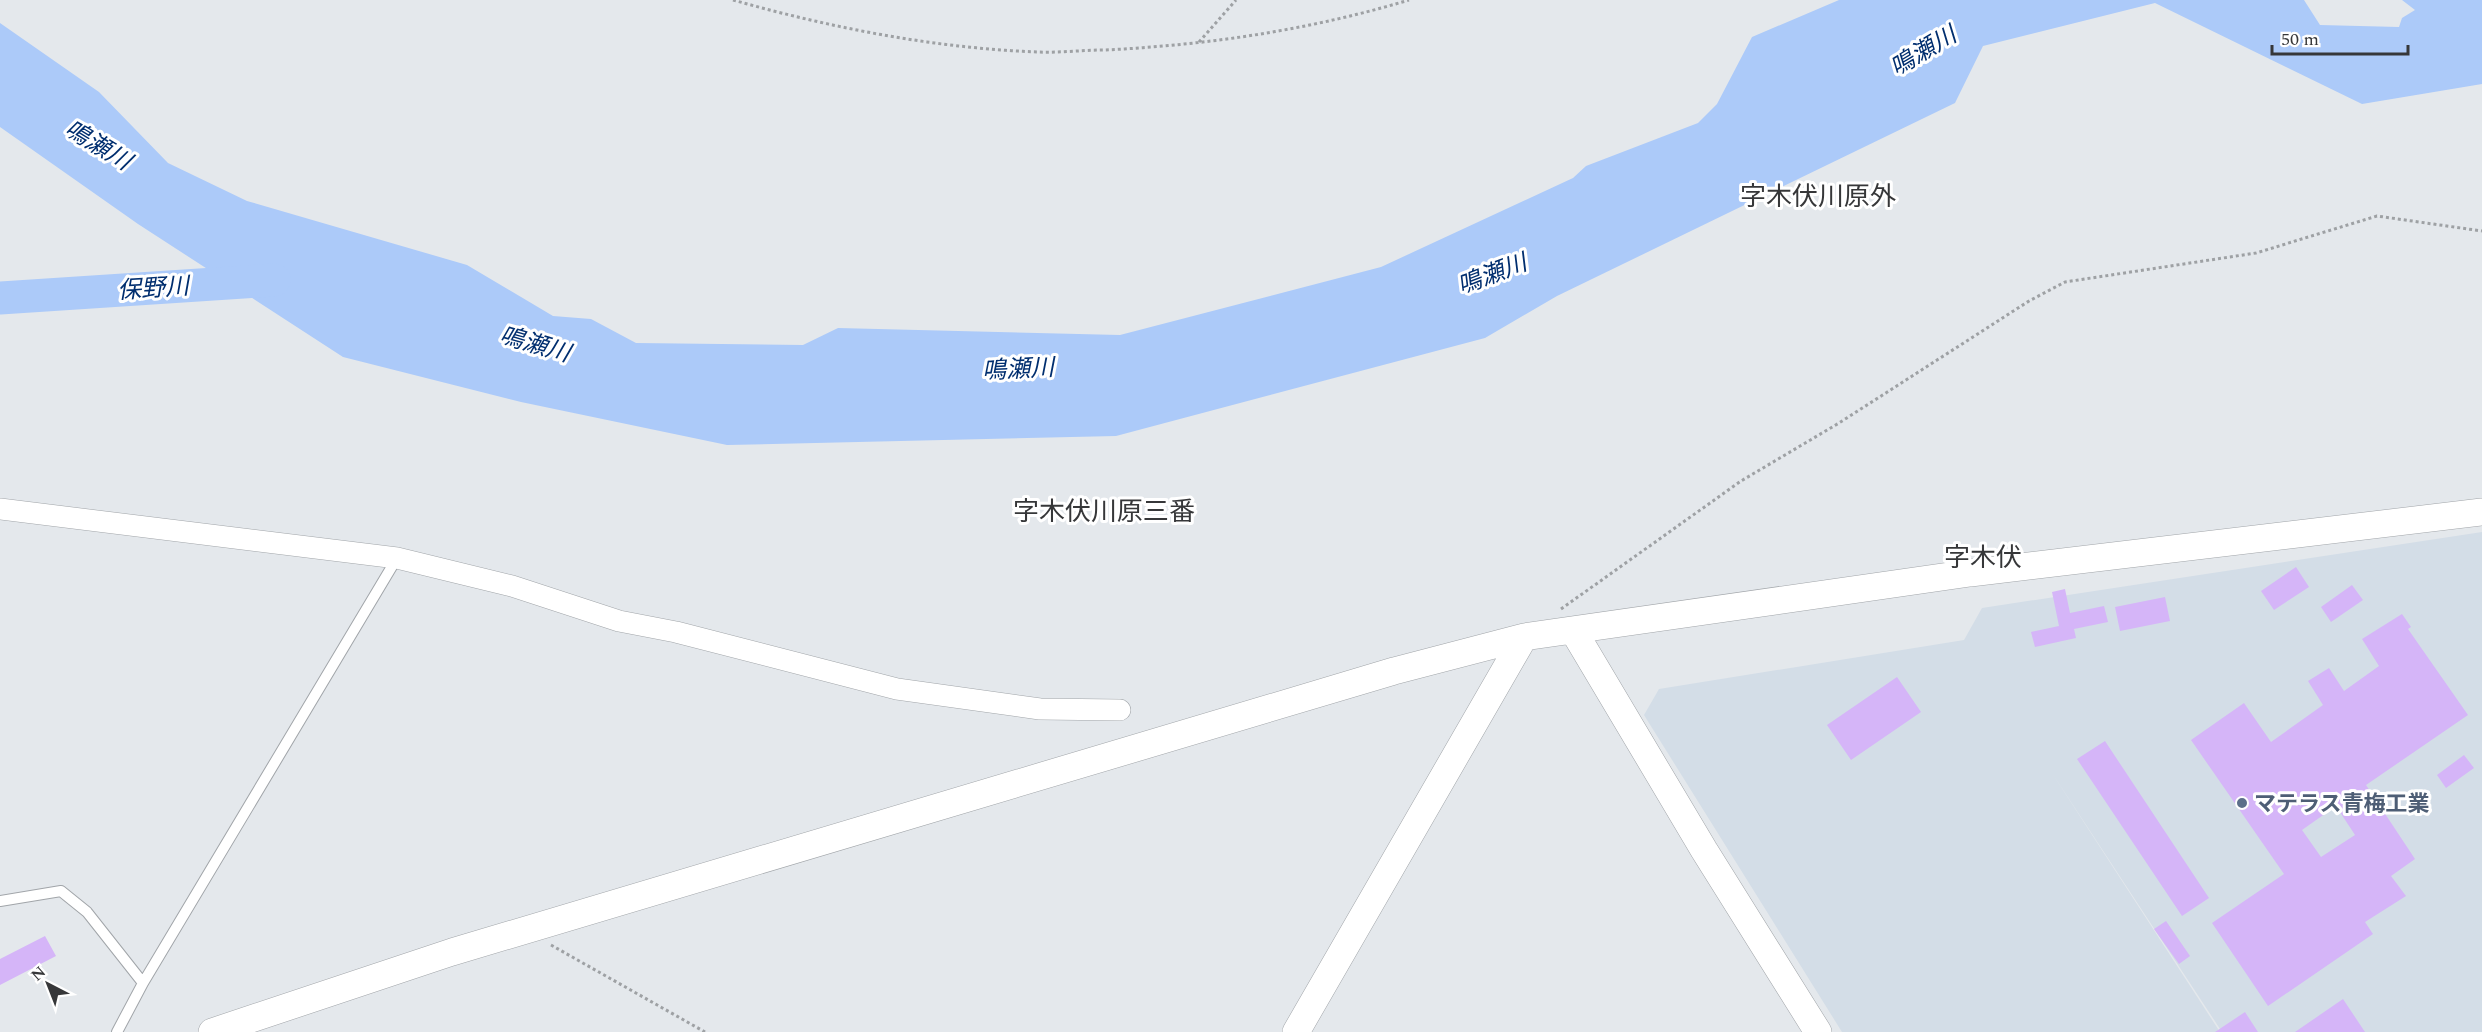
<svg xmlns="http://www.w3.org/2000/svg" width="2482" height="1032" font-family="Spectral,'Noto Sans JP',serif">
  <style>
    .built { fill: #d3dde7 }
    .water { fill: #accaf9 }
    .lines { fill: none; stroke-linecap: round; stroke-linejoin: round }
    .river { stroke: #accaf9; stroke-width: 33 }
    .building { fill: #d5b5f8; fill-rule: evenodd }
    .service-casing { stroke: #a1a5a9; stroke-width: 12 }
    .minor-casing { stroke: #a1a5a9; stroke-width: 22 }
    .tertiary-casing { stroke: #a1a5a9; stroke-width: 28 }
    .path { stroke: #9ea1a4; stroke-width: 3; stroke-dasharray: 3 3; stroke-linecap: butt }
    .service { stroke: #fff; stroke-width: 10 }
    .minor { stroke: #fff; stroke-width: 21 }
    .tertiary { stroke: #fff; stroke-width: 27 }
    .service-dot { fill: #5c6f8a; stroke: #fff; stroke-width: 2 }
    .labels { text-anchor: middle; stroke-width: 6; stroke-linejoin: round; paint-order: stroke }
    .service-label { font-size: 22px; font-weight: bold; fill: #4e5e75; stroke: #fff; text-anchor: start }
    .water-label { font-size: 24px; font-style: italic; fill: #002e6f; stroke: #fff }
    .quarter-label { font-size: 26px; fill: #363739; stroke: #fff }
  </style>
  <rect width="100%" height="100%" fill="#e4e8ec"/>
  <!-- built -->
  <path class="built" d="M 2482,532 L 2482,1032 L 2222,1032 L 2050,770 L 2220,1032 L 1842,1032 L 1644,715 L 1659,689 L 1964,640 L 1982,608 Z"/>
  <!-- water -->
  <path class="water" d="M 1839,0 L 2304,0 L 2320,25 L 2399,27 L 2402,18 L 2415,10 L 2402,0 L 2482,0 L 2482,84 L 2362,104 L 2155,3 L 1983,46 L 1955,103 L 1557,296 L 1485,338 L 1116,436 L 727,445 L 521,402 L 343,357 L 138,224 L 0,127 L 0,23 L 99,92 L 168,163 L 247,201 L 467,265 L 553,316 L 591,319 L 636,343 L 803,345 L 838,328 L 1120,335 L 1381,267 L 1573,178 L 1586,166 L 1698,123 L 1717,104 L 1752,37 Z"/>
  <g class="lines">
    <!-- river -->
    <path class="river" d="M 0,298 L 274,280"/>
  </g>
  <!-- building -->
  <path class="building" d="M 2296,567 L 2309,587 L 2274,610 L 2261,591 Z
    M 2352,585 L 2363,600 L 2331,622 L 2321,607 Z
    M 2065,589 L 2070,613 L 2104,606 L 2108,622 L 2074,629 L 2076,638 L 2035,647 L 2031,632 L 2059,626 L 2052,592 Z
    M 2165,597 L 2170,621 L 2120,631 L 2115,607 Z
    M 2402,614 L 2411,627 L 2408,629 L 2468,715 L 2366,785 L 2415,859 L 2391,876 L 2406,896 L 2365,922 L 2373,934 L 2268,1006 L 2212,923 L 2284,874 L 2191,740 L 2244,703 L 2271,742 L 2323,705 L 2308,681 L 2329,668 L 2344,691 L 2379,666 L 2362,639 ZM 2336,806 L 2355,835 L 2321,857 L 2302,830 Z
    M 1897,677 L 1921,712 L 1851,760 L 1827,725 Z
    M 2105,741 L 2209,898 L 2182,916 L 2077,759 Z
    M 2464,755 L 2474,768 L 2446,788 L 2437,775 Z
    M 2166,921 L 2190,956 L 2179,964 L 2154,929 Z
    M 45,936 L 56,956 L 0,985 L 0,959 Z
    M 2343,999 L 2365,1032 L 2295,1032 Z
    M 2245,1012 L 2258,1032 L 2215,1032 Z"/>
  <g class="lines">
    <!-- service casing -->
    <g class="service-casing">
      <path id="service" d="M 0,901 L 61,891 L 87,912 L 143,983
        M 117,1032 L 143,983 L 397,558"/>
    </g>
    <!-- minor casing -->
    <g class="minor-casing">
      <path id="minor" d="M 0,509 L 397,558 L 512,586 L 619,621 L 676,632 L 897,689 L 1040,709 L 1120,710"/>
    </g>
    <!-- tertiary casing -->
    <g class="tertiary-casing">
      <path id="tertiary" d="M 1573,630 L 1704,850 L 1818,1032
        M 212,1032 L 452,952 L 1394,671 L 1524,637 L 1970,573 L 2482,512
        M 1296,1032 L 1524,637"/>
    </g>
    <!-- path -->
    <path class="path" d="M 733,0 C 832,28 934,48 1037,52 C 1059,53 1082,50 1105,50 C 1207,45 1310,30 1409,0
      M 1199,42 L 1236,0
      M 1561,609 L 1741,481 L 1839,423 L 2029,301 L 2065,282 L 2256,253 L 2377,216 L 2482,231
      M 551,945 L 705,1032"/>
    <!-- service -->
    <use href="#service" class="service"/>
    <!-- minor -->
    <use href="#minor" class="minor"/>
    <!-- tertiary -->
    <use href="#tertiary" class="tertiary"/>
  </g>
  <!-- markers -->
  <circle class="service-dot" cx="2242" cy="803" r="6"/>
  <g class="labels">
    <!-- service labels -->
    <g class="service-label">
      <text x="2254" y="811">マテラス青梅工業</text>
    </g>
    <!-- water labels -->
    <g class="water-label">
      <text transform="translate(1923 51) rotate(-31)" y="8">鳴瀬川</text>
      <text transform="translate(98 145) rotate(31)" y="8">鳴瀬川</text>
      <text transform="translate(1492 274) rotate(-21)" y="8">鳴瀬川</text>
      <text transform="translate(153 288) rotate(-4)" y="8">保野川</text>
      <text transform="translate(535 344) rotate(16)" y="8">鳴瀬川</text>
      <text transform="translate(1018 369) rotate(-3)" y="8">鳴瀬川</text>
    </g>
    <!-- quarter labels -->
    <g class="quarter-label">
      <text x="1818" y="205">字木伏川原外</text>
      <text x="1104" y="520">字木伏川原三番</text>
      <text x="1983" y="566">字木伏</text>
    </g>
  </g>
  <!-- north arrow -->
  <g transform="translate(48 984) rotate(318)" stroke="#ffffff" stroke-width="4.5" paint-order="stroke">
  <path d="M0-4.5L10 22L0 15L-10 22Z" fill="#363739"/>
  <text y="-9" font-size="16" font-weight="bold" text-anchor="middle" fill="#363739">N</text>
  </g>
  <!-- scale -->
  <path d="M2272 45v9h136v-9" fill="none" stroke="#363739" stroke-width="3"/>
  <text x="2281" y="45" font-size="18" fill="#363739" stroke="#ffffff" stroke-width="4.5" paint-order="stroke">50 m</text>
</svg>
